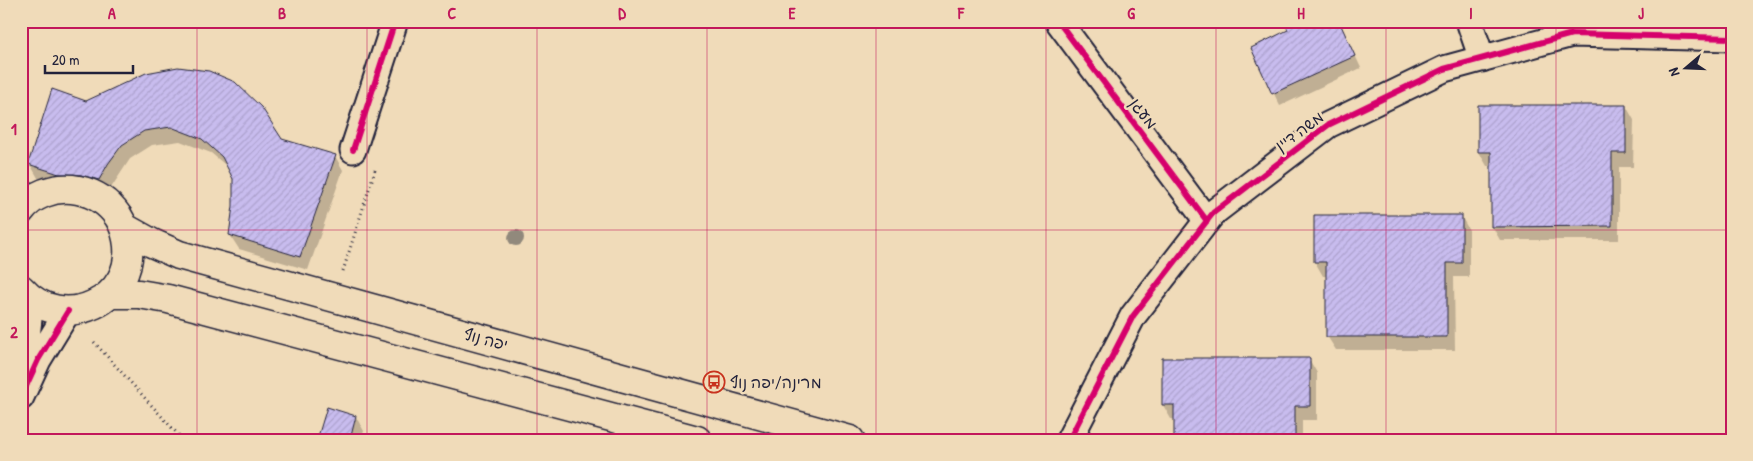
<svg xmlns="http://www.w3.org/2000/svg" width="1753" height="461" font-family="'Patrick Hand','Playpen Sans Hebrew',sans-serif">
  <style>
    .shadow { fill: #0003 }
    .building { fill: url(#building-hatch); stroke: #22223b }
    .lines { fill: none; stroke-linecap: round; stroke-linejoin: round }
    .street-casing { stroke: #22223b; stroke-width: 29 }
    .secondary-casing { stroke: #22223b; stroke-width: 31 }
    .path { stroke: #22223b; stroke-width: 3; stroke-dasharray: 1 4; stroke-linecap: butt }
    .street { stroke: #f0dbb9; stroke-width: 25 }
    .secondary { stroke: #f0dbb9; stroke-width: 28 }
    .cycleway-casing { stroke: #f0dbb9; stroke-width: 9 }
    .cycleway { stroke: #d6006c; stroke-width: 6 }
    .tree { fill: #91897c }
    .grid { fill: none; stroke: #c2185b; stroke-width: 1; stroke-opacity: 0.55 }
    .labels { text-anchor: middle; stroke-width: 5; stroke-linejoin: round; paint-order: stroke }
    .street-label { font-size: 16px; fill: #22223b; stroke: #f0dbb9 }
    .poi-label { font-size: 16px; fill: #22223b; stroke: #f0dbb9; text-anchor: start }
    .neatline { fill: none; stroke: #c2185b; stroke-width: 2 }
    .grid-label { font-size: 16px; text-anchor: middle; font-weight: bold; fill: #c2185b }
  </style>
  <defs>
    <pattern id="building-hatch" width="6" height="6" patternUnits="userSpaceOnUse" patternTransform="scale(1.25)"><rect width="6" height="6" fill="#c8bcee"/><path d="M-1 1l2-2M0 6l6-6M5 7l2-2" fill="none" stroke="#aca1cd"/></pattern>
  </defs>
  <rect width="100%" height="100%" fill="#f0dbb9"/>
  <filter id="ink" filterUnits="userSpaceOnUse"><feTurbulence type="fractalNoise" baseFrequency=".02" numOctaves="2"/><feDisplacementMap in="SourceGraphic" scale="10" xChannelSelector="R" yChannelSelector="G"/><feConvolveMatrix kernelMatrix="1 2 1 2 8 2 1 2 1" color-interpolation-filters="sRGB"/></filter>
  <g filter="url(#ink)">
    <!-- shadow -->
    <path class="shadow" d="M 1111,21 L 1122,21 L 1115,27 Z
      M 1285,21 L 1339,21 L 1361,68 L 1280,106 L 1252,49 L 1290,31 Z
      M 87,102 L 281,140 L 335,156 L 343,170 L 308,270 L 239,249 L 230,235 L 234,206 L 234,179 L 229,168 L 211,153 L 180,141 L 152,145 L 130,159 L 107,194 L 68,187 L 38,178 L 30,164 Z
      M 1626,106 L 1634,120 L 1633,167 L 1619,167 L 1619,240 L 1500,240 L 1492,226 L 1492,166 L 1487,166 L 1479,152 Z
      M 1461,216 L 1469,230 L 1469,277 L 1454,277 L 1455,350 L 1336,350 L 1327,336 L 1327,276 L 1323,276 L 1315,262 Z
      M 1309,359 L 1317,373 L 1317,420 L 1302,420 L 1302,440 L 1175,440 L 1175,419 L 1171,419 L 1163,405 Z
      M 328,409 L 356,417 L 364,431 L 361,440 L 319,440 Z"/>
    <!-- building -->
    <path class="building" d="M 1284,21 L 1339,21 L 1355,56 L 1272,94 L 1251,48 L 1288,30 Z
      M 178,67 L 209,71 L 235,82 L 262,108 L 282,139 L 336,155 L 300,257 L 229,235 L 233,206 L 233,179 L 222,157 L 202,139 L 171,127 L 144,131 L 122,145 L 108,164 L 99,180 L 81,175 L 59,174 L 28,164 L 52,89 L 86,101 L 146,73 Z
      M 1478,105 L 1626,105 L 1626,153 L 1612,153 L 1612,226 L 1491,227 L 1491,152 L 1478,152 Z
      M 1314,215 L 1462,215 L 1462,263 L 1447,263 L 1447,337 L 1326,337 L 1326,262 L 1314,262 Z
      M 1162,358 L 1310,358 L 1310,406 L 1295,406 L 1295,440 L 1174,440 L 1174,405 L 1162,405 Z
      M 327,407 L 356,416 L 350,440 L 317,440 Z"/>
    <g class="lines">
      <!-- street casing -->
      <g class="street-casing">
        <path id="street" d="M 1058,21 L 1207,221
          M 1469,21 L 1482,59
          M 353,150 L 395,21
          M 22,380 L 29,319 L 29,298
          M 21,397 L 38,360 L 68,311
          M 1069,440 L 1133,316 L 1213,213 L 1328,125 L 1444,69 L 1572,34 L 1732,38"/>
      </g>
      <!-- secondary casing -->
      <g class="secondary-casing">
        <path id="secondary" d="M 21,210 C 32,195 54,187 72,189 C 89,191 103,198 114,211 C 121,219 125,228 127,239 C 139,300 62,336 21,289
          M 125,228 L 152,243 L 179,255 L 850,440
          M 110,294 L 139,294 L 168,299 L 697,440"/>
      </g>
      <!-- path -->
      <path class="path" d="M 343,271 L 376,167
        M 94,342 L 183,440"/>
      <!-- street -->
      <use href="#street" class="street"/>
      <!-- secondary -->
      <use href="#secondary" class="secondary"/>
      <!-- cycleway casing -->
      <g class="cycleway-casing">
        <path id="cycleway" d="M 1058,21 L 1207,221
          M 353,150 L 395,21
          M 21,397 L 38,360 L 68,311
          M 1069,440 L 1133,316 L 1213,213 L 1328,125 L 1444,69 L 1572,34 L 1732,38"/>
      </g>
      <!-- cycleway -->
      <use href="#cycleway" class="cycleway"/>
    </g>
    <!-- trees -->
    <circle class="tree" cx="516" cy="238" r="8"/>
  </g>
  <!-- grid -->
  <path class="grid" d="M 197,21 L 197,440M 367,21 L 367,440M 537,21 L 537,440M 707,21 L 707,440M 876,21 L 876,440M 1046,21 L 1046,440M 1216,21 L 1216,440M 1386,21 L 1386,440M 1556,21 L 1556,440M 21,230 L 1732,230"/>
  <!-- icons -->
  <defs>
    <g id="bus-ring" transform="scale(1.125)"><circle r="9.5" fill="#f0dbb9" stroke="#c8321e" stroke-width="1.5"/><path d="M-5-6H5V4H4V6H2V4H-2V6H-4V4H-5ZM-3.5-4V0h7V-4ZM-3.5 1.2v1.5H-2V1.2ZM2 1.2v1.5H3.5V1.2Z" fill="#c8321e"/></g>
  </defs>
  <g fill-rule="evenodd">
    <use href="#bus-ring" x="714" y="382"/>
  </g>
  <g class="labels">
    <!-- street labels -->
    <g class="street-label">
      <text transform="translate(1144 113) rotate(53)" y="6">מעגן</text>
      <text transform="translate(1299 131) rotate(-36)" y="6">משה דיין</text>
      <text transform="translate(486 339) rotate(15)" y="6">יפה נוף</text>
    </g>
    <!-- poi labels -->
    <g class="poi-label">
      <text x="730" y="388">מרינה/יפה נוף</text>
    </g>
  </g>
  <!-- margin -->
  <rect width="1753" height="461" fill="none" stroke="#f0dbb9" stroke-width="55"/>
  <!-- north arrow -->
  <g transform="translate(1686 68) rotate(251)" stroke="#f0dbb9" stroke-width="4" paint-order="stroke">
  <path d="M0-4L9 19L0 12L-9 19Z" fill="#22223b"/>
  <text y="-8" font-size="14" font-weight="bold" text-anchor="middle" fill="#22223b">N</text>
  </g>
  <!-- scale -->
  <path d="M45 65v8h88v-8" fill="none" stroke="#22223b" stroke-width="2.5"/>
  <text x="52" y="65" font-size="15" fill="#22223b" stroke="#f0dbb9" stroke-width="4" paint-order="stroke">20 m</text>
  <rect x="28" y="28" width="1698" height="406" class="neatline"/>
  <g class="grid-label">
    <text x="112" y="19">A</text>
    <text x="282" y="19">B</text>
    <text x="452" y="19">C</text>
    <text x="622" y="19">D</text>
    <text x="792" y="19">E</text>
    <text x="961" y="19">F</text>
    <text x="1131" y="19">G</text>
    <text x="1301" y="19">H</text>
    <text x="1471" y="19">I</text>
    <text x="1641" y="19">J</text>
    <text x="14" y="135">1</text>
    <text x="14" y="338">2</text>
  </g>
</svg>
